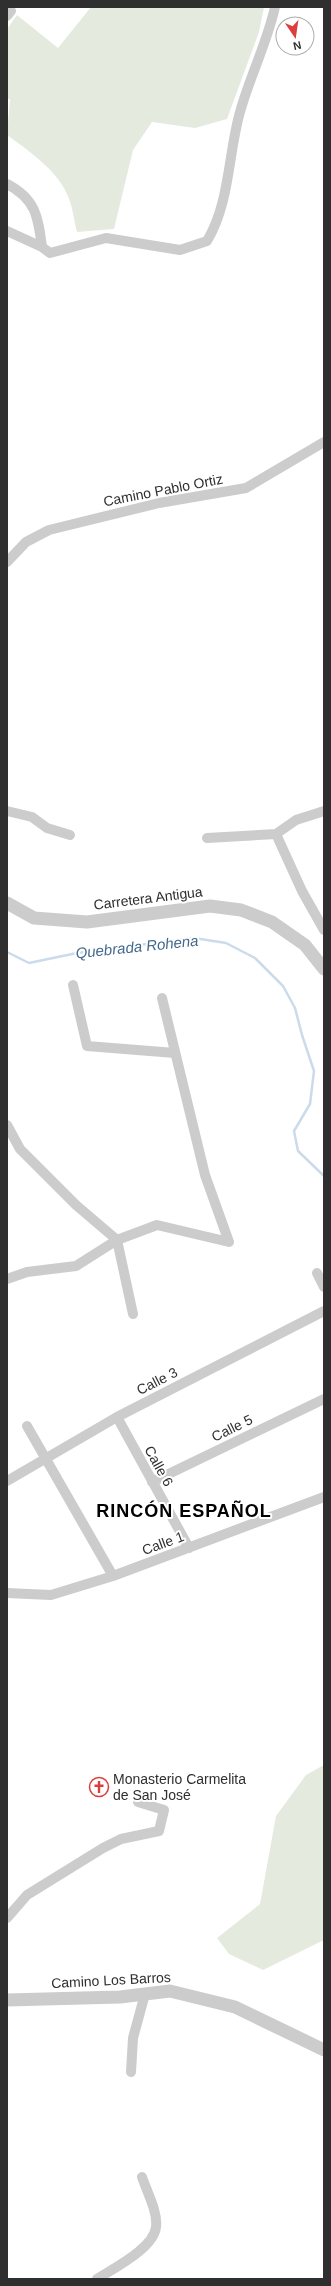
<svg xmlns="http://www.w3.org/2000/svg" width="331" height="2286" font-family="Helvetica,sans-serif">
  <style>
    .green { fill: #e4ebde }
    .lines { fill: none; stroke-linecap: round; stroke-linejoin: round }
    .stream { stroke: #cbdbea; stroke-width: 2.5 }
    .minor { stroke: #ccc; stroke-width: 10 }
    .tertiary { stroke: #ccc; stroke-width: 13 }
    .labels { text-anchor: middle; stroke-width: 4; stroke-linejoin: round; paint-order: stroke }
    .street-label { font-size: 14px; fill: #2f2f2f; stroke: #fff }
    .poi-label { font-size: 14px; fill: #2f2f2f; stroke: #fff; text-anchor: start }
    .water-label { font-size: 15px; font-style: italic; fill: #42698c; stroke: #fff }
    .district-label { font-size: 18px; font-weight: bold; letter-spacing: 1px; fill: #000; stroke: #fff }
  </style>
  <rect width="100%" height="100%" fill="#fff"/>
  <!-- green -->
  <path class="green" d="M 91,7 L 264,7 L 259,32 L 227,119 L 195,128 L 152,122 L 133,150 L 114,229 L 77,232 C 74,221 73,209 69,199 C 60,172 29,151 7,135 L 10,99 L 7,99 L 7,29 L 17,15 L 58,48 Z
    M 324,1765 L 324,1940 L 263,1970 L 229,1954 L 217,1938 L 260,1904 L 276,1816 L 306,1775 Z"/>
  <g class="lines">
    <!-- stream -->
    <path class="stream" d="M 7,952 L 29,963 L 77,953 L 194,938 L 226,943 L 255,958 L 283,986 L 295,1008 L 302,1035 L 314,1071 L 310,1104 L 294,1131 L 298,1151 L 324,1176"/>
    <!-- minor -->
    <path class="minor" d="M 7,16 L 11,11
      M 7,184 C 36,199 38,217 42,247
      M 7,231 L 42,247 L 50,253 L 106,238 L 180,250 L 207,241 C 230,203 228,154 240,112 C 250,76 267,43 275,7
      M 7,562 L 26,542 L 49,530 L 159,503 L 246,488 L 324,442
      M 7,811 L 32,817 L 47,828 L 70,835
      M 276,834 L 302,891 L 324,930
      M 276,834 L 296,820 L 324,811
      M 207,838 L 276,834
      M 73,985 L 87,1046 L 175,1053
      M 7,1125 L 20,1149 L 76,1205 L 117,1240 L 133,1314
      M 317,1273 L 324,1287
      M 7,1279 L 27,1272 L 76,1266 L 117,1240 L 157,1225 L 229,1242 L 205,1175 L 162,998
      M 117,1417 L 189,1548
      M 27,1426 L 113,1576
      M 7,1481 L 117,1417 L 324,1311
      M 152,1482 L 324,1399
      M 7,1593 L 51,1595 L 113,1576 L 324,1497
      M 7,1918 L 27,1895 L 103,1848 L 121,1839 L 159,1831 L 164,1810 L 138,1802
      M 131,2072 L 133,2038 L 145,1994
      M 97,2279 C 114,2268 154,2248 156,2227 C 158,2212 147,2192 142,2177"/>
    <!-- tertiary -->
    <path class="tertiary" d="M 7,903 L 34,918 L 87,922 L 210,906 L 241,910 L 272,922 L 305,945 L 324,969
      M 7,2000 L 120,1997 L 170,1991 L 235,2007 L 324,2050"/>
  </g>
  <!-- icons -->
  <defs>
    <g id="church-ring" transform="scale(1)"><circle r="9.5" fill="#fff" stroke="#db3e3c" stroke-width="1.5"/><path d="M-1.2-6h2.4v3.5h3.3v2.4h-3.3V6h-2.4V-.1h-3.3v-2.4h3.3Z" fill="#db3e3c"/></g>
  </defs>
  <g fill-rule="evenodd">
    <use href="#church-ring" x="99" y="1787"/>
  </g>
  <g class="labels">
    <!-- street labels -->
    <g class="street-label">
      <text transform="translate(163 490) rotate(-11)" y="5">Camino Pablo Ortiz</text>
      <text transform="translate(148 898) rotate(-7)" y="5">Carretera Antigua</text>
      <text transform="translate(157 1381) rotate(-27)" y="5">Calle 3</text>
      <text transform="translate(232 1428) rotate(-26)" y="5">Calle 5</text>
      <text transform="translate(159 1466) rotate(61)" y="5">Calle 6</text>
      <text transform="translate(163 1543) rotate(-20)" y="5">Calle 1</text>
      <text transform="translate(111 1980) rotate(-3)" y="5">Camino Los Barros</text>
    </g>
    <!-- poi labels -->
    <g class="poi-label">
      <text x="113" y="1784">Monasterio Carmelita<tspan x="113" dy="16">de San José</tspan></text>
    </g>
    <!-- water labels -->
    <g class="water-label">
      <text transform="translate(137 947) rotate(-6)" y="5">Quebrada Rohena</text>
    </g>
    <!-- district labels -->
    <g class="district-label">
      <text x="184" y="1517">RINCÓN ESPAÑOL</text>
    </g>
  </g>
  <!-- border -->
  <rect width="331" height="2286" fill="none" stroke="#2f2f2f" stroke-width="16"/>
  <!-- north arrow -->
  <g transform="translate(295 36) rotate(167)"><circle r="19" fill="#ffffff" stroke="#acacac"/>
  <path d="M0-3L7 15L0 10L-7 15Z" fill="#db3e3c"/>
  <text y="-6" font-size="11" font-weight="bold" text-anchor="middle" fill="#2f2f2f">N</text>
  </g>
</svg>
